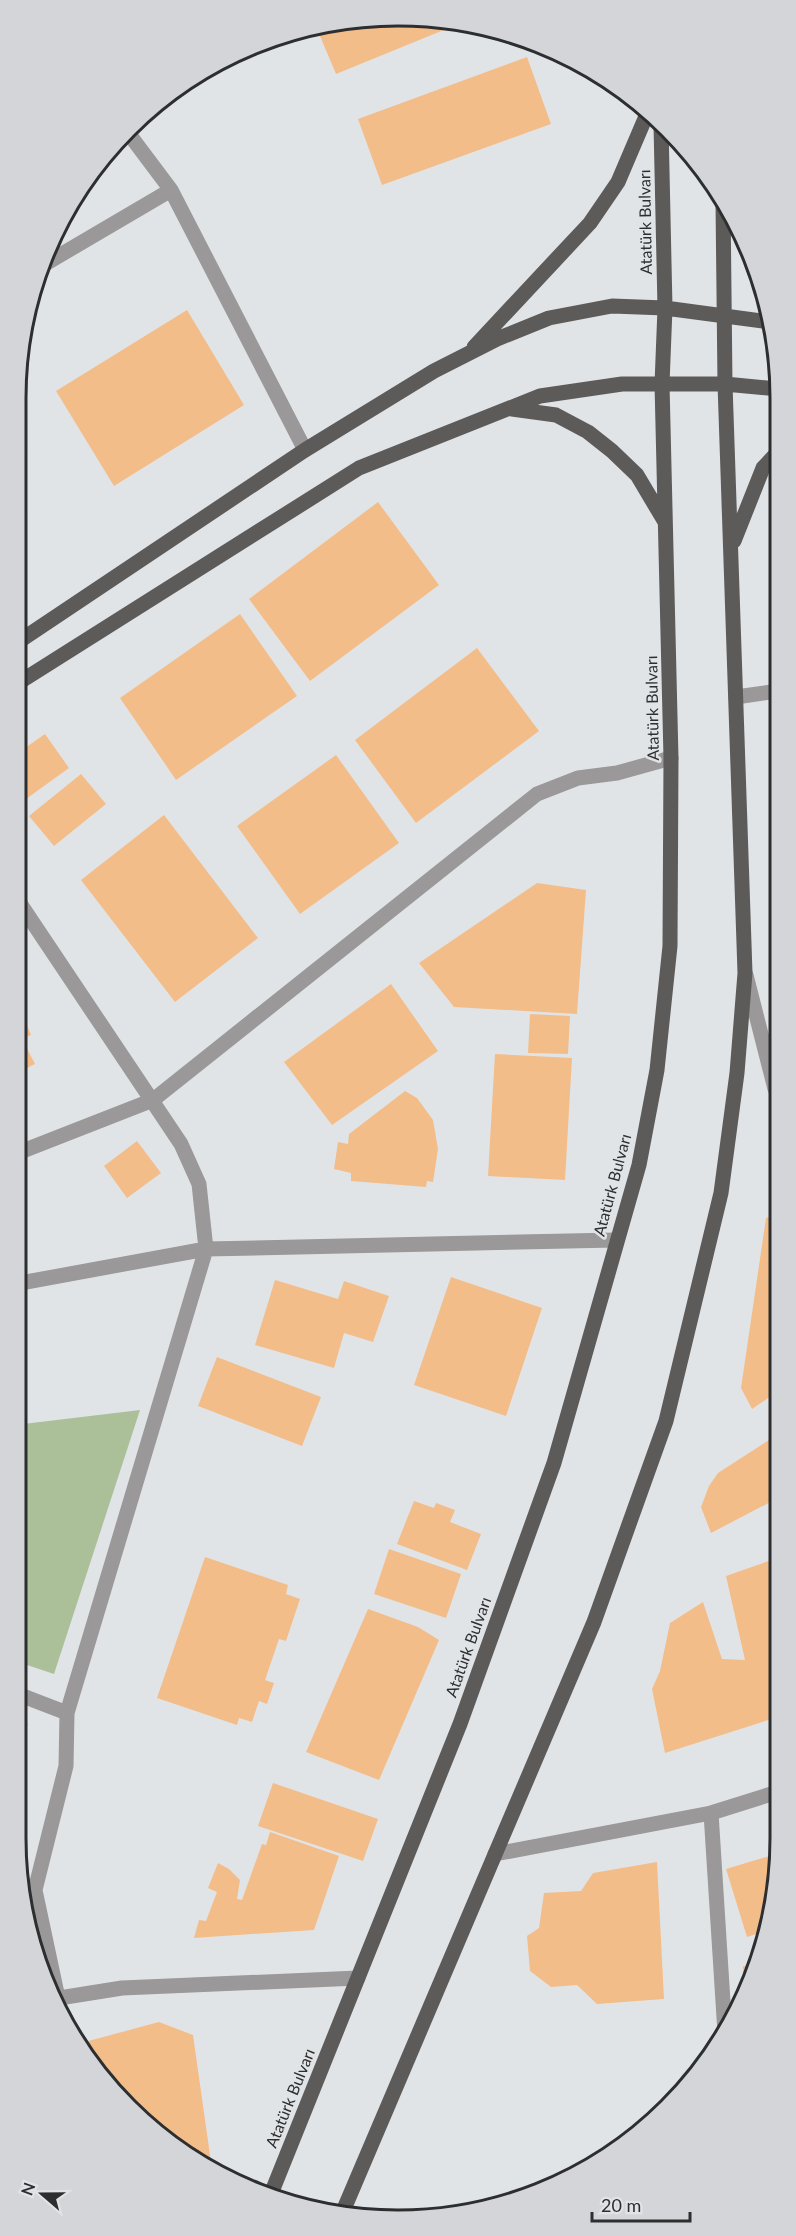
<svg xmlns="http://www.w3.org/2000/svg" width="796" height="2236" font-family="Lato,sans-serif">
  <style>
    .green { fill: #abc099 }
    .building { fill: #f3bd89 }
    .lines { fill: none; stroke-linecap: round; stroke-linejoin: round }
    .minor { stroke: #9a9898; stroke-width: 15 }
    .major { stroke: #5d5b59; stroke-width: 15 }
    .labels { text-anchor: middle; stroke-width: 5; stroke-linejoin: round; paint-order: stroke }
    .street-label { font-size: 16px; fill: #2d2e2f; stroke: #e1e4e7 }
    .rim { fill: none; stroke: #2d2e2f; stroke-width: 3 }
  </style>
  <rect width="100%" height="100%" fill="#e1e4e7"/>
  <!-- green -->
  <path class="green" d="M 140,1410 L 54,1674 L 15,1661 L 15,1425 Z"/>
  <!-- building -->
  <path class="building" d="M 348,18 L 456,25 L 336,74 L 317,29 Z
    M 527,57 L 551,124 L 382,185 L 358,119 Z
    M 187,310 L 244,405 L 114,486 L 56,391 Z
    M 378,502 L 439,585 L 310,681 L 249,599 Z
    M 240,614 L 297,696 L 176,780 L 120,698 Z
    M 477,648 L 539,731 L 416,823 L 355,740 Z
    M 45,734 L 69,768 L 15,807 L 15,755 Z
    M 336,755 L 399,843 L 300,914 L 237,826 Z
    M 81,774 L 106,804 L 54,846 L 29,816 Z
    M 164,815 L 258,938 L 175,1002 L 81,880 Z
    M 537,883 L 586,890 L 577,1014 L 454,1007 L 419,963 Z
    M 391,984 L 438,1051 L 332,1125 L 284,1062 Z
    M 15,996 L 31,1035 L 22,1039 L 35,1064 L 15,1074 Z
    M 530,1014 L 570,1016 L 568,1054 L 528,1053 Z
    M 495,1054 L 572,1058 L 565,1180 L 488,1176 Z
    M 405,1091 L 417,1098 L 433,1120 L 438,1149 L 433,1182 L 427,1181 L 426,1187 L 351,1181 L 351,1173 L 334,1169 L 338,1142 L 348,1144 L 349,1134 Z
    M 137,1141 L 161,1173 L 127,1198 L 104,1166 Z
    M 780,1213 L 780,1390 L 752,1409 L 741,1388 L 766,1218 Z
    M 451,1277 L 542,1308 L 506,1416 L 414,1385 Z
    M 275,1280 L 338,1299 L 344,1281 L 389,1296 L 373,1342 L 344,1333 L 334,1368 L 255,1345 Z
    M 217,1357 L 321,1397 L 302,1446 L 198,1406 Z
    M 15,1362 L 20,1392 L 15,1393 Z
    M 780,1433 L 780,1497 L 711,1533 L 701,1507 L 709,1486 L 718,1473 Z
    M 414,1501 L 434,1508 L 436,1503 L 455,1510 L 450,1522 L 481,1534 L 467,1570 L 397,1544 Z
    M 389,1549 L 461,1574 L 446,1618 L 374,1594 Z
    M 205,1557 L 288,1585 L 286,1594 L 300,1599 L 286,1641 L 279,1639 L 265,1680 L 274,1683 L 267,1704 L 259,1701 L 252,1722 L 239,1718 L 237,1725 L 157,1698 Z
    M 780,1557 L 781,1716 L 665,1753 L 652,1689 L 660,1671 L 670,1623 L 703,1602 L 722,1659 L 745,1660 L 726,1576 Z
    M 368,1609 L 418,1627 L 439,1640 L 379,1780 L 306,1752 Z
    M 15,1718 L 28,1724 L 15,1761 Z
    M 273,1783 L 378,1819 L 363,1861 L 258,1826 Z
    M 270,1832 L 339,1856 L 314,1930 L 194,1938 L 199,1920 L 206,1921 L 217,1892 L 208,1888 L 218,1863 L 229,1869 L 240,1880 L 237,1899 L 242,1900 L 262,1844 L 266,1845 Z
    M 779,1853 L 769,1930 L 747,1937 L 726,1869 Z
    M 657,1862 L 664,1999 L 597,2004 L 577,1985 L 551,1987 L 530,1971 L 527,1936 L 539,1928 L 544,1893 L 581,1891 L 593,1873 Z
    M 755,1965 L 744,1990 L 743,1966 Z
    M 159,2022 L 193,2035 L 212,2169 L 110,2091 L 81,2043 Z"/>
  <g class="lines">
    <!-- minor -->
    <path class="minor" d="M 129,134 L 171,190 L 305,450
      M 45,264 L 171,190
      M 736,697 L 778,691
      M 15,896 L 181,1144 L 199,1184 L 206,1249 L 67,1713 L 66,1766 L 35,1890 L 25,1889
      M 746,975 L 775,1089 L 779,1097
      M 15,1154 L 153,1100 L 537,794 L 578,778 L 617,773 L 671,758
      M 15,1284 L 206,1249 L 616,1240
      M 15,1693 L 67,1713
      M 711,1813 L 725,2033
      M 495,1854 L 711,1813 L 781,1791
      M 35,1890 L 58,1998
      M 53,1999 L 122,1988 L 358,1978"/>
    <!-- major -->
    <path class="major" d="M 474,347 L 590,223 L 618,182 L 647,114
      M 512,409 L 556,415 L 588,432 L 612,451 L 637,475 L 665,522
      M 734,541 L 763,468 L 778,452
      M 15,644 L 305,450 L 434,371 L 497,339 L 549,318 L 612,306 L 665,308 L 770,322
      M 15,685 L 359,468 L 540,396 L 622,384 L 725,384 L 778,389
      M 271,2194 L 460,1724 L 554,1463 L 639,1165 L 657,1070 L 670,946 L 671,758 L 662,384 L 665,308 L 661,125
      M 341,2216 L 594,1622 L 666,1421 L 721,1193 L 737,1073 L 745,973 L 725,384 L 723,202"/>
  </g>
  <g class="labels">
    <!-- street labels -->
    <g class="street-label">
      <text transform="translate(645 222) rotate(-91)" y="6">Atatürk Bulvarı</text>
      <text transform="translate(652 708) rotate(-91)" y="6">Atatürk Bulvarı</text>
      <text transform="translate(612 1185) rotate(-75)" y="6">Atatürk Bulvarı</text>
      <text transform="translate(468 1647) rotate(-70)" y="6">Atatürk Bulvarı</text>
      <text transform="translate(290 2098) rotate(-68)" y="6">Atatürk Bulvarı</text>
    </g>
  </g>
  <!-- crop -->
  <path d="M0 0H796V2236H0ZM398 26H398A372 372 0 0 1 770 398V1838A372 372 0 0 1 398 2210H398A372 372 0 0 1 26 1838V398A372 372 0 0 1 398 26Z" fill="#d3d5d8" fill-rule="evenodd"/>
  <path class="rim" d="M398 26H398A372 372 0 0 1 770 398V1838A372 372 0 0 1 398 2210H398A372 372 0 0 1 26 1838V398A372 372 0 0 1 398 26Z"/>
  <!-- north arrow -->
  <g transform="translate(42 2194) rotate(290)" stroke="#e1e4e7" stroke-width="4.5" paint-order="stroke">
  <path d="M0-4.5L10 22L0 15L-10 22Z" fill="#2d2e2f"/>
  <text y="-9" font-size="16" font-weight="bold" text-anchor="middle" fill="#2d2e2f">N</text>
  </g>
  <!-- scale -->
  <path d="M592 2212v9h98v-9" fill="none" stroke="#2d2e2f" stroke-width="3"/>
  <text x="601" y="2212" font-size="18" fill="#2d2e2f" stroke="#e1e4e7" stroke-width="4.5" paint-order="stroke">20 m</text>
</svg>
